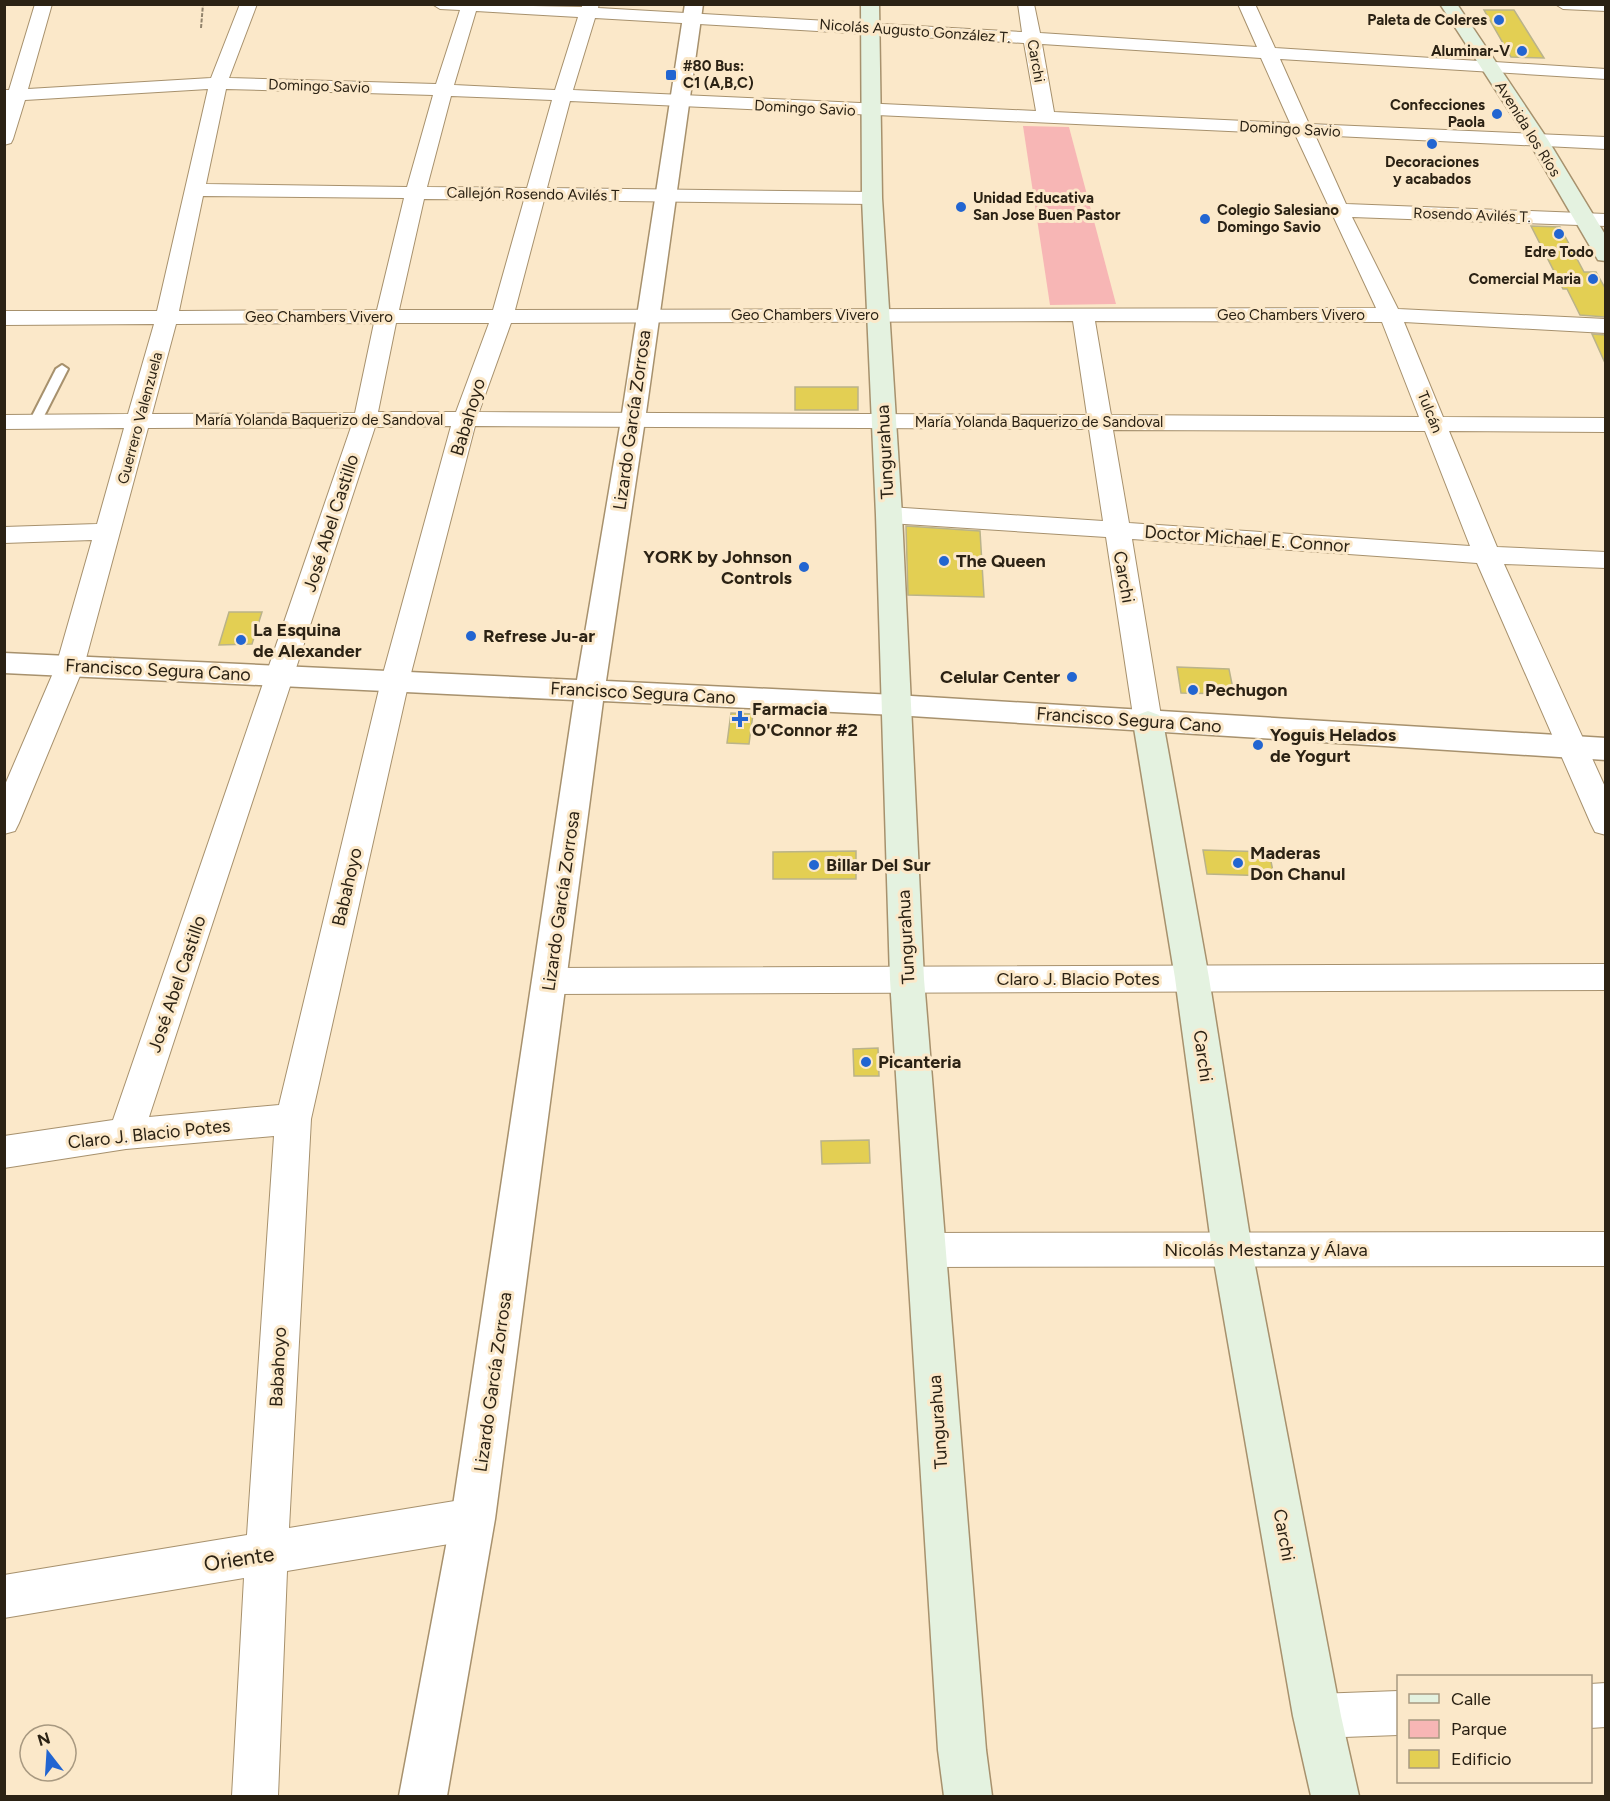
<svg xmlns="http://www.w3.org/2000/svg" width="1610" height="1801" font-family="Figtree,sans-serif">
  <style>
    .green { fill: #f7b6b5 }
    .building { fill: #e3cf53; stroke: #bab38a; stroke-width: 1.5 }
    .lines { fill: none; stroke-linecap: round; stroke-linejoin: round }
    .service-casing { stroke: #a7916d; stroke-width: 4 }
    .minor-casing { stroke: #a7916d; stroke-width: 2 }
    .tertiary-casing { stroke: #a7916d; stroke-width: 3 }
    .secondary-casing { stroke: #a7916d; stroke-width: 3 }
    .path { stroke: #92846d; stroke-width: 2; stroke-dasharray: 4 1.5; stroke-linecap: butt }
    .service { fill: #fff; fill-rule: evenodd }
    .minor { fill: #fff; fill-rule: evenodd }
    .tertiary { fill: #fff; fill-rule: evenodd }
    .secondary { fill: #e4f2e0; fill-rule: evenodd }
    .poi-dot { fill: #2265d1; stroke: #fbe8c9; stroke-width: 2 }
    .labels { text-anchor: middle; stroke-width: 6; stroke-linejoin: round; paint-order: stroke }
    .far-poi-label { font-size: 15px; font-weight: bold; fill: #2b2214; stroke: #fbe8c9; text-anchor: end }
    .far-street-label { font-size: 15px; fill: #2b2214; stroke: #fbe8c9 }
    .street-label { font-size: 18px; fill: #2b2214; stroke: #fbe8c9 }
    .poi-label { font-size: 18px; font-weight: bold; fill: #2b2214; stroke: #fbe8c9; text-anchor: start }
    .near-street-label { font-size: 21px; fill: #2b2214; stroke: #fbe8c9 }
  </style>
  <rect width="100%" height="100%" fill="#fbe8c9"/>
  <!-- green -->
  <path class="green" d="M 1023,126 L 1069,127 L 1116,304 L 1050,305 Z"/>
  <!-- building -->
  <path class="building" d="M 1484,10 L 1514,10 L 1544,58 L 1511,57 Z
    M 1531,226 L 1560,227 L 1584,272 L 1596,272 L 1605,288 L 1605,317 L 1580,315 L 1567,289 L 1563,289 Z
    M 1592,334 L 1605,335 L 1605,363 Z
    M 795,387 L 858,387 L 858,410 L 795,410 Z
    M 906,526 L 980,531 L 984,597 L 908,595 Z
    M 229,612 L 262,612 L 252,644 L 219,645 Z
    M 1177,667 L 1229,669 L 1234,694 L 1181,693 Z
    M 731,713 L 753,714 L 749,744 L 727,743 Z
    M 1203,850 L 1269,852 L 1274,876 L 1207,874 Z
    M 856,851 L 856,879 L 773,879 L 773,852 Z
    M 878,1048 L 879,1076 L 854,1076 L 853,1049 Z
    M 869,1140 L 870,1163 L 822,1164 L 821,1141 Z"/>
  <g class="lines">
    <!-- service casing -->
    <g class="service-casing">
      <path id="service" d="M 62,365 L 68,369 L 41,422 L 39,425 L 31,425 L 29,422 L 56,369 Z"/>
    </g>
    <!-- minor casing -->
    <g class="minor-casing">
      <path id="minor" d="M 35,4 L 52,4 L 28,89 L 211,78 L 240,4 L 257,4 L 229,78 L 436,84 L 460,10 L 440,9 L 432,4 L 582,7 L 582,4 L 599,4 L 598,8 L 1022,32 L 1018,4 L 1034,4 L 1040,33 L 1257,47 L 1238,4 L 1255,4 L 1275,48 L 1606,69 L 1606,79 L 1280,59 L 1309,124 L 1606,137 L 1606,149 L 1315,135 L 1346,204 L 1606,214 L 1606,226 L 1352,217 L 1398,309 L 1606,319 L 1606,333 L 1404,322 L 1443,417 L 1606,418 L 1606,432 L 1449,431 L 1497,547 L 1606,552 L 1606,568 L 1504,564 L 1606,789 L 1606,835 L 1595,832 L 1591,824 L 1477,563 L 1132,539 L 1162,722 L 1158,729 L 1148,732 L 1138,729 L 1134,722 L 1106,537 L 889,523 L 880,521 L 876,515 L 880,509 L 889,507 L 1103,521 L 1089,429 L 475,426 L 409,681 L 311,1119 L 289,1528 L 473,1498 L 488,1504 L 494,1519 L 488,1534 L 473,1540 L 287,1571 L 278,1796 L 232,1796 L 244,1578 L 4,1618 L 4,1575 L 247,1535 L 274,1136 L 126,1149 L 4,1168 L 4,1136 L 113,1120 L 351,427 L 148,428 L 84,666 L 19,823 L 15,831 L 4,834 L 4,787 L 56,666 L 92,540 L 4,543 L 4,527 L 97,524 L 124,428 L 4,429 L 4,415 L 128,414 L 154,324 L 4,325 L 4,311 L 157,311 L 208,89 L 25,100 L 13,139 L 11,143 L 4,145 L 4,90 L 9,90 ZM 476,11 L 578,17 L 555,90 L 454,85 ZM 595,18 L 1024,43 L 1036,111 L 573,90 ZM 1042,44 L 1261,58 L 1290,123 L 1054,112 ZM 226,89 L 433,95 L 407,187 L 206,184 ZM 451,96 L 552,100 L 527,188 L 427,187 ZM 570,101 L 1295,134 L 1376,308 L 515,310 L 544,200 L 872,204 L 879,202 L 882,198 L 879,194 L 872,192 L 547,188 ZM 203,196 L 404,198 L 377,310 L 179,311 ZM 424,199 L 524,200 L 493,310 L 399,310 ZM 1073,321 L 1087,415 L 479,412 L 511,323 ZM 1095,321 L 1382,322 L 1419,417 L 1111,415 ZM 374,323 L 355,413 L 152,414 L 176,324 ZM 396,323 L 489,323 L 456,412 L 378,412 ZM 451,426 L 381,681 L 279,1105 L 149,1117 L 375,427 ZM 1113,430 L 1425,431 L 1470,546 L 1129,523 Z
        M 1555,4 L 1606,4 L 1606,11 L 1563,9 Z
        M 1606,964 L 1606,990 L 550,994 L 538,990 L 534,981 L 538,972 L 550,968 Z
        M 1606,1232 L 1606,1266 L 926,1267 L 913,1262 L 907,1250 L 913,1238 L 926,1233 Z
        M 1606,1683 L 1606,1727 L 1590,1728 L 1590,1684 Z
        M 1398,1691 L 1398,1735 L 1317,1738 L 1301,1732 L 1295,1716 L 1301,1700 L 1317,1694 Z"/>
    </g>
    <!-- tertiary casing -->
    <g class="tertiary-casing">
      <path id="tertiary" d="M 685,4 L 703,4 L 645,420 L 606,681 L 895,695 L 1606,738 L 1606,760 L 895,715 L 603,701 L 495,1519 L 447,1796 L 399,1796 L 451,1519 L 574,700 L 4,673 L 4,653 L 577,680 L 621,420 Z"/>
    </g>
    <!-- secondary casing -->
    <g class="secondary-casing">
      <path id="secondary" d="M 861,4 L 879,4 L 882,198 L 902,515 L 924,979 L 986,1750 L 992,1796 L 944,1796 L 938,1750 L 890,979 L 876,515 L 862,198 Z
        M 1440,4 L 1457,4 L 1548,140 L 1606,236 L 1606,261 L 1598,260 L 1595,255 L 1528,140 Z
        M 1148,711 L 1159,715 L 1163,722 L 1209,978 L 1252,1250 L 1341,1716 L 1359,1796 L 1311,1796 L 1293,1716 L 1212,1250 L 1175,978 L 1133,722 L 1137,715 Z"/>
    </g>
    <!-- path -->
    <path class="path" d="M 201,28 L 203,4"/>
    <!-- service -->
    <use href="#service" class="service"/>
    <!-- minor -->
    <use href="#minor" class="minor"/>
    <!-- tertiary -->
    <use href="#tertiary" class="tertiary"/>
    <!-- secondary -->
    <use href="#secondary" class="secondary"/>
  </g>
  <!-- markers -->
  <g class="poi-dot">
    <circle cx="1499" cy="20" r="6"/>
    <circle cx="1522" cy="51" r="6"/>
    <rect x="665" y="69" width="12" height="12" rx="3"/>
    <circle cx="1497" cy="114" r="6"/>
    <circle cx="1432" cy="144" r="6"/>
    <circle cx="961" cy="207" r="6"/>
    <circle cx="1205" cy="219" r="6"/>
    <circle cx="1559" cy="234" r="6"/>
    <circle cx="1593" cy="279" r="6"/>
    <circle cx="944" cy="561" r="6"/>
    <circle cx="804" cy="567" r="6"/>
    <circle cx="471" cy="636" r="6"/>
    <circle cx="241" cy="640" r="6"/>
    <circle cx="1072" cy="677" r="6"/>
    <circle cx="1193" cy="690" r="6"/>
    <path d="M737 710h6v6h6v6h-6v6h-6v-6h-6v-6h6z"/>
    <circle cx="1258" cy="745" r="6"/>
    <circle cx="1238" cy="863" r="6"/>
    <circle cx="814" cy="865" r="6"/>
    <circle cx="866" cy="1062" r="6"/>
  </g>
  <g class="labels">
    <!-- far-poi labels -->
    <g class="far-poi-label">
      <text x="1487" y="25">Paleta de Coleres</text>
      <text x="1510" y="56">Aluminar-V</text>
      <text x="683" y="71" text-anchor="start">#80 Bus:<tspan x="683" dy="17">C1 (A,B,C)</tspan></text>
      <text x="1485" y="110">Confecciones<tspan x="1485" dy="17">Paola</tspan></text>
      <text x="1432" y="167" text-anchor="middle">Decoraciones<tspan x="1432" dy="17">y acabados</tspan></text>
      <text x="973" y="203" text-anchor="start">Unidad Educativa<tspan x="973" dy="17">San Jose Buen Pastor</tspan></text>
      <text x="1217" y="215" text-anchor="start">Colegio Salesiano<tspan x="1217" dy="17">Domingo Savio</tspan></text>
      <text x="1559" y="257" text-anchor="middle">Edre Todo</text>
      <text x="1581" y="284">Comercial Maria</text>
    </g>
    <!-- far-street labels -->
    <g class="far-street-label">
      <text transform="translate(915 31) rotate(4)" y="5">Nicolás Augusto González T.</text>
      <text transform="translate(1036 61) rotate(80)" y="5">Carchi</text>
      <text transform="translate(319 86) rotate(2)" y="5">Domingo Savio</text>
      <text transform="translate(805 108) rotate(3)" y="5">Domingo Savio</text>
      <text transform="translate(1290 129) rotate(3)" y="5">Domingo Savio</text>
      <text transform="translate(1528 129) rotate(58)" y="5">Avenida los Ríos</text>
      <text transform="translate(533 194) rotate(1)" y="5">Callejón Rosendo Avilés T</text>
      <text transform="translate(1472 215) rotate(2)" y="5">Rosendo Avilés T.</text>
      <text x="805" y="320">Geo Chambers Vivero</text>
      <text x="1291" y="320">Geo Chambers Vivero</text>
      <text x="319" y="322">Geo Chambers Vivero</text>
      <text transform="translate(1430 412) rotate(68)" y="5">Tulcán</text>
      <text transform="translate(140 418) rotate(-75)" y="5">Guerrero Valenzuela</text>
      <text x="319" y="425">María Yolanda Baquerizo de Sandoval</text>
      <text x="1039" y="427">María Yolanda Baquerizo de Sandoval</text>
    </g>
    <!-- street labels -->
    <g class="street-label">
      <text transform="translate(468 417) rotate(-73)" y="6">Babahoyo</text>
      <text transform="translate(632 420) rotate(-82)" y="6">Lizardo García Zorrosa</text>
      <text transform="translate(885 452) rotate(-93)" y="6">Tungurahua</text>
      <text transform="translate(331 523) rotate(-72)" y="6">José Abel Castillo</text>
      <text transform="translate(1247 539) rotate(4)" y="6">Doctor Michael E. Connor</text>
      <text transform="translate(1124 577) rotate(80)" y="6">Carchi</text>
      <text transform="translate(158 670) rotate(3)" y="6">Francisco Segura Cano</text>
      <text transform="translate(643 693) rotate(3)" y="6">Francisco Segura Cano</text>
      <text transform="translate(1129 720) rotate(4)" y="6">Francisco Segura Cano</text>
      <text transform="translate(347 887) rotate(-77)" y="6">Babahoyo</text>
      <text transform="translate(561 901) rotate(-82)" y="6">Lizardo García Zorrosa</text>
      <text transform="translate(906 937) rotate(-93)" y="6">Tungurahua</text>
      <text x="1078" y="985">Claro J. Blacio Potes</text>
      <text transform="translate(177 984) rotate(-71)" y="6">José Abel Castillo</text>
      <text transform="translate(1203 1056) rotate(82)" y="6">Carchi</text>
      <text transform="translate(149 1134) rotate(-6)" y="6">Claro J. Blacio Potes</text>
      <text x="1266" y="1256">Nicolás Mestanza y Álava</text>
      <text transform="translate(278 1367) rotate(-87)" y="6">Babahoyo</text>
      <text transform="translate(493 1382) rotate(-82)" y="6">Lizardo García Zorrosa</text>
      <text transform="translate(938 1422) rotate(-94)" y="6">Tungurahua</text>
      <text transform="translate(1284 1535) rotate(80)" y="6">Carchi</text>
    </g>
    <!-- poi labels -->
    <g class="poi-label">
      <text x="792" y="563" text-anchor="end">YORK by Johnson<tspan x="792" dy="21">Controls</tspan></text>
      <text x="956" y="567">The Queen</text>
      <text x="253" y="636">La Esquina<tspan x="253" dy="21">de Alexander</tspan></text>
      <text x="483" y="642">Refrese Ju-ar</text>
      <text x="1060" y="683" text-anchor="end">Celular Center</text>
      <text x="1205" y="696">Pechugon</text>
      <text x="752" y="715">Farmacia<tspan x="752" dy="21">O'Connor #2</tspan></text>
      <text x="1270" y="741">Yoguis Helados<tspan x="1270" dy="21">de Yogurt</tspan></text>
      <text x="1250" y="859">Maderas<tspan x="1250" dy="21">Don Chanul</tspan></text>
      <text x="826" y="871">Billar Del Sur</text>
      <text x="878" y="1068">Picanteria</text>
    </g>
    <!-- near-street labels -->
    <g class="near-street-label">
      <text transform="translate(239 1559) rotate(-9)" y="7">Oriente</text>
    </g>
  </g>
  <!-- border -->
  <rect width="1610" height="1801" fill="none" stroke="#2b2214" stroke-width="12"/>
  <!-- legend -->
  <rect x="1397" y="1675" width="195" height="108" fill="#fbe8c9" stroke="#a89981" stroke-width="1.5"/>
  <rect x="1409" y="1694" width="30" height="9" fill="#e4f2e0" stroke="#a89981" stroke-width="1.5"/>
  <text x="1451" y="1705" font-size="18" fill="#2b2214">Calle</text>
  <rect x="1409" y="1720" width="30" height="18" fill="#f7b6b5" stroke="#a89981" stroke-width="1.5"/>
  <text x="1451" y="1735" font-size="18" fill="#2b2214">Parque</text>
  <rect x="1409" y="1750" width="30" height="18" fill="#e3cf53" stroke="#a89981" stroke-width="1.5"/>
  <text x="1451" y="1765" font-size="18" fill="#2b2214">Edificio</text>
  <!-- north arrow -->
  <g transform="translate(48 1753) rotate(343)"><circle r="28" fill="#fbe8c9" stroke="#a89981" stroke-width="1.5"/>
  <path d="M0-4.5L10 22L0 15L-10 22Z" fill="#2265d1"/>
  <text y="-9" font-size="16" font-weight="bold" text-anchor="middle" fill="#2b2214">N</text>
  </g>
</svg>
